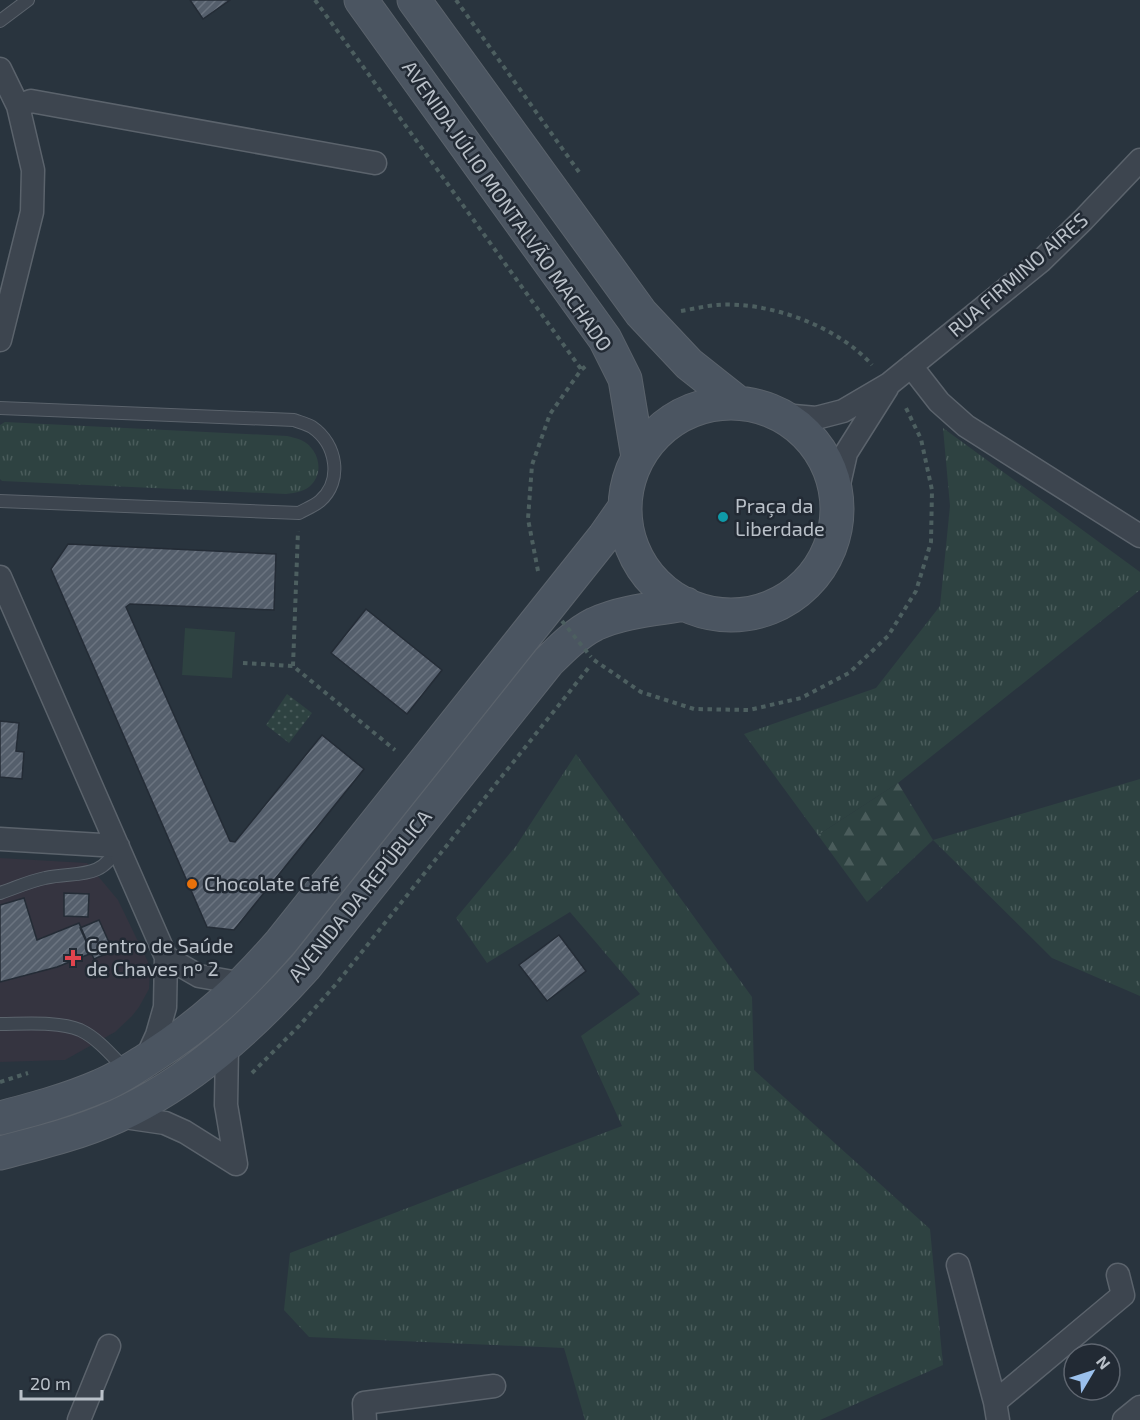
<svg xmlns="http://www.w3.org/2000/svg" width="1140" height="1420" font-family="'Exo 2',sans-serif">
  <style>
    .medical { fill: #353440 }
    .grass { fill: url(#grass-tufts) }
    .forest { fill: url(#forest-firs) }
    .park { fill: url(#park-dots) }
    .garden { fill: #2e4241 }
    .building { fill: url(#building-hatch); stroke: #242c36; stroke-width: 1.5 }
    .lines { fill: none; stroke-linecap: round; stroke-linejoin: round }
    .lane-casing { stroke: #5b636c; stroke-width: 14 }
    .street-casing { stroke: #5b636c; stroke-width: 25 }
    .secondary-casing { stroke: #5b636c; stroke-width: 35 }
    .path { stroke: #4d5f60; stroke-width: 4; stroke-dasharray: 4.5 4.5; stroke-linecap: butt }
    .lane { stroke: #3d454f; stroke-width: 12 }
    .street { stroke: #3d454f; stroke-width: 22 }
    .secondary { stroke: #4b5561; stroke-width: 33 }
    .path-bridge { stroke: #4d5f60; stroke-width: 4; stroke-dasharray: 4.5 4.5; stroke-linecap: butt }
    .culture-dot { fill: #0f9aa8; stroke: #222a34; stroke-width: 2 }
    .food-dot { fill: #e8710a; stroke: #222a34; stroke-width: 2 }
    .health-dot { fill: #e0444e; stroke: #222a34; stroke-width: 2 }
    .labels { text-anchor: middle; stroke-width: 5; stroke-linejoin: round; paint-order: stroke }
    .street-label { font-size: 20px; fill: #bac1c9; stroke: #222a34 }
    .poi-label { font-size: 20px; fill: #bac1c9; stroke: #222a34; text-anchor: start }
  </style>
  <defs>
    <pattern id="grass-tufts" width="24" height="20" patternUnits="userSpaceOnUse" patternTransform="scale(1.5)"><rect width="24" height="20" fill="#2e4241"/><path d="M3 7l-1-3M5 7V3M7 7l1-3M15 17l-1-3M17 17v-4M19 17l1-3" fill="none" stroke="#4a5c5b"/></pattern>
    <pattern id="forest-firs" width="22" height="20" patternUnits="userSpaceOnUse" patternTransform="scale(1.5)"><rect width="22" height="20" fill="#2e4241"/><path d="M5 1l3.5 6h-7zM16 11l3.5 6h-7z" fill="#4a5c5b"/></pattern>
    <pattern id="park-dots" width="8" height="8" patternUnits="userSpaceOnUse" patternTransform="scale(1.5)"><rect width="8" height="8" fill="#2e4241"/><path d="M2 2h.1M6 6h.1" fill="none" stroke="#4a5c5b" stroke-width="1.8" stroke-linecap="round"/></pattern>
    <pattern id="building-hatch" width="6" height="6" patternUnits="userSpaceOnUse" patternTransform="scale(1.5)"><rect width="6" height="6" fill="#555f6c"/><path d="M-1 1l2-2M0 6l6-6M5 7l2-2" fill="none" stroke="#6b7480"/></pattern>
  </defs>
  <rect width="100%" height="100%" fill="#29343e"/>
  <!-- medical -->
  <path class="medical" d="M 0,858 L 87,863 L 118,900 L 148,962 L 150,971 L 149,989 L 139,1007 L 132,1016 L 115,1032 L 65,1060 L 0,1062 Z"/>
  <!-- grass -->
  <path class="grass" d="M 5,422 L 287,436 C 291,437 297,438 301,440 C 317,447 325,470 312,484 C 306,491 296,493 286,494 L 2,481 L 0,479 L 0,425 Z
    M 943,428 L 1140,572 L 1140,590 L 898,783 L 818,835 L 744,734 L 876,688 L 940,606 L 950,506 Z
    M 576,754 L 752,997 L 754,1070 L 930,1229 L 943,1365 L 820,1420 L 585,1420 L 564,1348 L 309,1337 L 284,1310 L 290,1253 L 622,1126 L 581,1036 L 640,994 L 570,912 L 487,963 L 456,918 L 516,846 Z
    M 1140,779 L 1140,996 L 1052,958 L 933,840 Z"/>
  <!-- forest -->
  <path class="forest" d="M 898,783 L 933,840 L 867,902 L 818,835 Z"/>
  <!-- park -->
  <path class="park" d="M 287,694 L 312,713 L 289,743 L 266,725 Z"/>
  <!-- garden -->
  <path class="garden" d="M 185,628 L 235,632 L 232,678 L 182,675 Z"/>
  <!-- building -->
  <path class="building" d="M 190,0 L 230,0 L 203,19 Z
    M 68,544 L 276,554 L 274,610 L 130,604 L 126,607 L 230,841 L 235,842 L 322,735 L 364,769 L 234,930 L 207,927 L 51,569 Z
    M 366,609 L 442,670 L 407,714 L 331,653 Z
    M 0,721 L 19,723 L 16,751 L 24,752 L 22,779 L 0,777 Z
    M 64,893 L 89,894 L 88,917 L 64,916 Z
    M 24,898 L 37,940 L 79,923 L 92,953 L 57,967 L 0,982 L 0,905 Z
    M 99,920 L 113,951 L 94,959 L 80,928 Z
    M 559,935 L 586,971 L 547,1001 L 519,965 Z"/>
  <g class="lines">
    <!-- lane casing -->
    <g class="lane-casing">
      <path id="lane" d="M 0,21 L 28,0
        M 0,408 L 294,420 C 299,422 307,424 312,427 C 337,444 343,481 320,501 C 314,506 306,509 299,513 L 0,501
        M 0,893 C 15,888 30,881 45,878 C 76,871 102,881 118,846
        M 0,1024 C 23,1024 59,1021 80,1030 C 99,1039 113,1057 127,1071"/>
    </g>
    <!-- street casing -->
    <g class="street-casing">
      <path id="street" d="M 0,69 L 18,106 L 33,170 L 32,212 L 0,340
        M 18,106 L 31,101 L 375,163
        M 911,366 L 939,402 L 966,426 L 1140,536
        M 782,415 L 816,418 L 843,411 L 889,384 L 1041,261 L 1083,220 L 1140,160
        M 837,493 L 846,453 L 887,388
        M 0,577 L 166,957 L 165,1007 L 157,1035 L 146,1059
        M 0,839 L 118,846
        M 166,957 L 199,976 L 244,984
        M 227,1046 L 226,1105 L 236,1164
        M 117,1116 L 165,1123 L 185,1132 L 236,1164
        M 958,1265 L 995,1402 L 998,1420
        M 995,1402 L 1123,1295 L 1118,1275
        M 79,1420 L 109,1346
        M 365,1420 L 364,1403 L 494,1386
        M 1124,1420 L 1140,1407"/>
    </g>
    <!-- secondary casing -->
    <g class="secondary-casing">
      <path id="secondary" d="M 361,0 L 605,339 L 625,379 L 638,457
        M 414,0 L 641,313 L 689,364 L 737,402
        M625 509a106 106 0 1 1 212 0a106 106 0 1 1-212 0Z
        M 0,1118 C 34,1109 68,1100 100,1086 C 118,1079 135,1067 151,1057 C 205,1022 239,990 281,942 L 604,537 L 625,507
        M 0,1153 C 39,1143 80,1133 117,1116 C 191,1082 251,1027 305,967 L 548,662 C 562,648 577,633 595,624 C 623,611 656,609 686,604"/>
    </g>
    <!-- path -->
    <path class="path" d="M 315,0 L 581,369
      M 456,0 L 579,172
      M 681,311 C 693,309 705,306 717,305 C 768,301 838,326 872,365
      M 538,571 L 528,519 L 532,465 L 550,414 L 581,370 L 587,365
      M 594,660 L 641,692 L 694,709 L 749,710 L 801,698 L 849,673 L 888,636 L 916,591 L 931,542 L 932,490 L 921,439 L 905,406
      M 243,663 L 293,666 L 395,750
      M 293,666 L 298,531
      M 252,1073 L 299,1026 L 337,983 L 590,666
      M 0,1082 L 28,1073"/>
    <!-- lane -->
    <use href="#lane" class="lane"/>
    <!-- street -->
    <use href="#street" class="street"/>
    <!-- secondary -->
    <use href="#secondary" class="secondary"/>
    <!-- path-bridge -->
    <path class="path-bridge" d="M 562,621 L 591,657"/>
  </g>
  <!-- markers -->
  <circle class="culture-dot" cx="723" cy="517" r="6"/>
  <circle class="food-dot" cx="192" cy="884" r="6"/>
  <path class="health-dot" d="M70 949h6v6h6v6h-6v6h-6v-6h-6v-6h6z"/>
  <g class="labels">
    <!-- street labels -->
    <g class="street-label">
      <text transform="translate(507 206) rotate(55)" y="7">AVENIDA JÚLIO MONTALVÃO MACHADO</text>
      <text transform="translate(1018 275) rotate(-41)" y="7">RUA FIRMINO AIRES</text>
      <text transform="translate(360 896) rotate(-51)" y="7">AVENIDA DA REPÚBLICA</text>
    </g>
    <!-- poi labels -->
    <g class="poi-label">
      <text x="735" y="513">Praça da<tspan x="735" dy="23">Liberdade</tspan></text>
      <text x="204" y="891">Chocolate Café</text>
      <text x="86" y="953">Centro de Saúde<tspan x="86" dy="23">de Chaves nº 2</tspan></text>
    </g>
  </g>
  <!-- north arrow -->
  <g transform="translate(1092 1372) rotate(51)"><circle r="28" fill="#222a34" stroke="#5f6670" stroke-width="1.5"/>
  <path d="M0-4.5L10 22L0 15L-10 22Z" fill="#9bc0ec"/>
  <text y="-9" font-size="16" font-weight="bold" text-anchor="middle" fill="#bac1c9">N</text>
  </g>
  <!-- scale -->
  <path d="M21 1390v9h81v-9" fill="none" stroke="#bac1c9" stroke-width="3"/>
  <text x="30" y="1390" font-size="18" fill="#bac1c9" stroke="#222a34" stroke-width="4.5" paint-order="stroke">20 m</text>
</svg>
